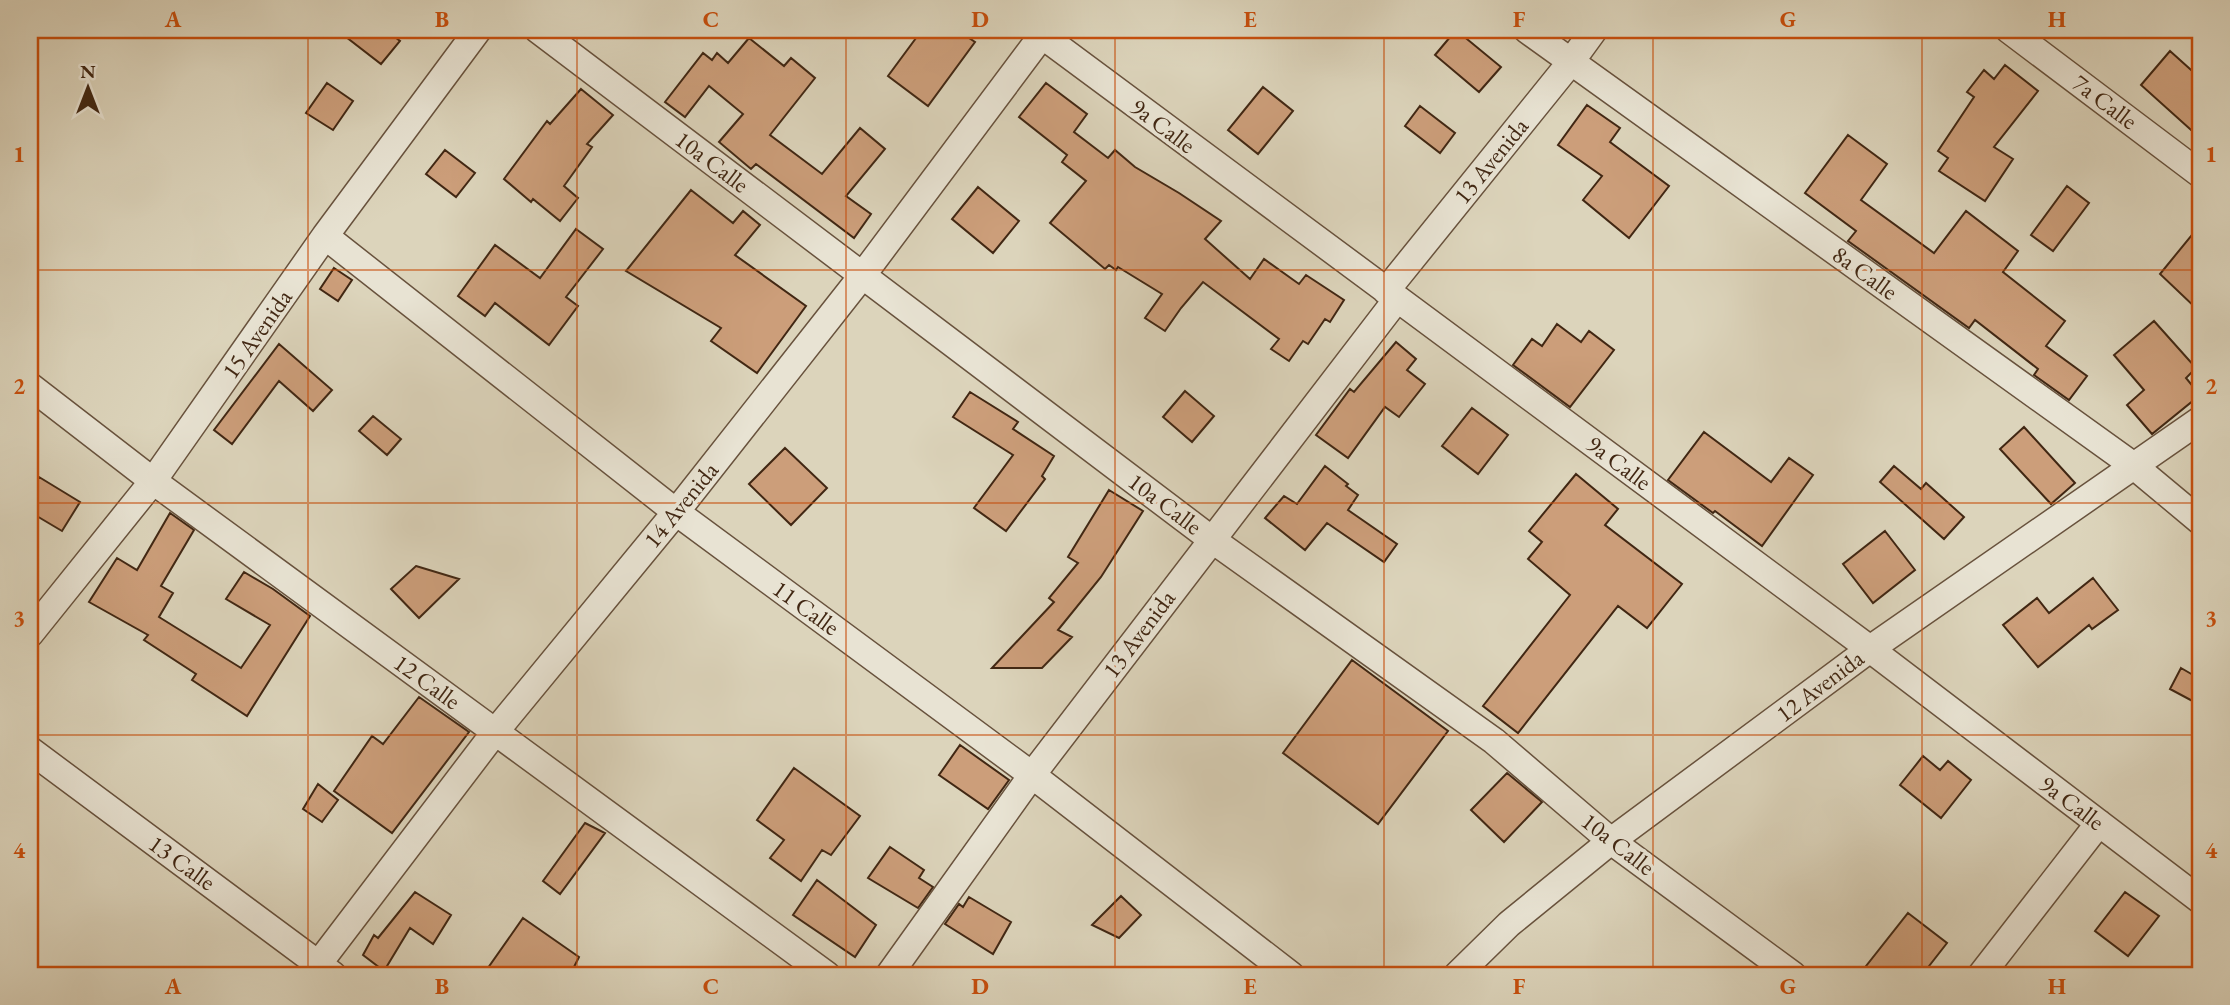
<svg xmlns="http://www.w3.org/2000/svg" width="2230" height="1005" font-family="'EB Garamond',serif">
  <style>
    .building { fill: #cc9e7a; stroke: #412713; stroke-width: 2 }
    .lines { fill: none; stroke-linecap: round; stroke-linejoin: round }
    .minor-casing { stroke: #68523d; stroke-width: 29 }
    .minor { stroke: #e8e3d3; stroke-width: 26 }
    .grid { fill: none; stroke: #c74f0d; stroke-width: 2; stroke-opacity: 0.55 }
    .labels { text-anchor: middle; stroke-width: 7; stroke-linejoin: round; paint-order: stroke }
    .street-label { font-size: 24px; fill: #412713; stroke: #e8e3d3 }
    .neatline { fill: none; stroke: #c74f0d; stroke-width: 2.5 }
    .grid-label { font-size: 23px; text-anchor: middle; font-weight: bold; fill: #c74f0d }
  </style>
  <rect width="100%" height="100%" fill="#dcd4bb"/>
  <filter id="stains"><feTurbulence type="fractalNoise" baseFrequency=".00286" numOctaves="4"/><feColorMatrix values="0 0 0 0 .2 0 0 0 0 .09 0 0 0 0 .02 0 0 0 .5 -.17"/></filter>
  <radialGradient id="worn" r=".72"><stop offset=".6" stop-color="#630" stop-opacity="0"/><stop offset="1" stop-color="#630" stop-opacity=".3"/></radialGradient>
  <!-- building -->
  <path class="building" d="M 337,30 L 386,30 L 400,41 L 381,64 Z
    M 922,30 L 957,30 L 975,42 L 928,106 L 888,76 Z
    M 1456,30 L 1501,67 L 1479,92 L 1435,55 Z
    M 749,38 L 784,66 L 791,58 L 815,78 L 770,135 L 822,174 L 860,128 L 885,149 L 846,196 L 871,214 L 854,238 L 756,164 L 751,169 L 719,142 L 743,114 L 709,86 L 685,117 L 665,102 L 703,53 L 712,60 L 717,53 L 728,63 Z
    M 2170,51 L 2200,78 L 2200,138 L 2141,85 Z
    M 2005,65 L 2038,91 L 1994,147 L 2013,159 L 1985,201 L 1939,171 L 1948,158 L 1938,151 L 1974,97 L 1967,92 L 1984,70 L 1994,79 Z
    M 327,83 L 353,101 L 333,130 L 306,113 Z
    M 1046,83 L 1087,114 L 1074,132 L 1108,158 L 1115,150 L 1135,167 L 1179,193 L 1221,221 L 1205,239 L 1250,279 L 1264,259 L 1299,284 L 1306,275 L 1344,300 L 1330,322 L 1325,319 L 1308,344 L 1303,341 L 1289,361 L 1271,349 L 1279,339 L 1203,282 L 1181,308 L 1165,331 L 1145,318 L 1162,294 L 1118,267 L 1116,270 L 1109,265 L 1105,269 L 1050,223 L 1086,181 L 1062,162 L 1067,155 L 1019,117 Z
    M 1263,87 L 1293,111 L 1258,154 L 1228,130 Z
    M 581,89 L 613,115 L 587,144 L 592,147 L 564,186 L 578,198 L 560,221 L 533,199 L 531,202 L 504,179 L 547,121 L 550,124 Z
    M 1587,105 L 1620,128 L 1610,142 L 1669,186 L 1629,238 L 1583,200 L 1602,176 L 1558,145 Z
    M 1420,106 L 1455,133 L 1440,153 L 1405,126 Z
    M 1848,135 L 1887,164 L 1861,200 L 1934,253 L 1966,211 L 2018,251 L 2003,272 L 2065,321 L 2046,346 L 2087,376 L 2069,400 L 2034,375 L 2038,369 L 1975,320 L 1969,328 L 1848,241 L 1856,231 L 1805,193 Z
    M 445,150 L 475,173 L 456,197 L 426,174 Z
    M 2067,186 L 2089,203 L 2053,251 L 2031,235 Z
    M 978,187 L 1019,221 L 993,253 L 952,219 Z
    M 691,190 L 733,223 L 743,211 L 760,225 L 735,255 L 806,306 L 757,373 L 711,341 L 721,328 L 626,271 Z
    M 2200,225 L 2200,312 L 2160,274 Z
    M 576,229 L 603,249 L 566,297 L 578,306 L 549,345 L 495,303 L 485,316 L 458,296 L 495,245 L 540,278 Z
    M 334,268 L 352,280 L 338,301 L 320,289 Z
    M 2154,321 L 2196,368 L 2186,378 L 2200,395 L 2152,434 L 2127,405 L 2144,390 L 2114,355 Z
    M 1557,324 L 1581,342 L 1589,331 L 1614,350 L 1570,407 L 1513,365 L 1532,339 L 1542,346 Z
    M 1396,342 L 1416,359 L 1407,370 L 1425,384 L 1399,417 L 1385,407 L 1348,458 L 1316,435 L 1350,389 L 1354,392 Z
    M 279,344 L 332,390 L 313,411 L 279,381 L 232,444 L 214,430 Z
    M 1185,391 L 1214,416 L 1192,442 L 1163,417 Z
    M 970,392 L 1018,422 L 1013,429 L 1054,456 L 1042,476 L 1045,479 L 1006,531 L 974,508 L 1013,455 L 953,417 Z
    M 1472,408 L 1508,435 L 1478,474 L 1442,446 Z
    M 373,416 L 401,439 L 387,455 L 359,431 Z
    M 2024,427 L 2075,483 L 2051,504 L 2000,449 Z
    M 1704,432 L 1771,482 L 1789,458 L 1813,475 L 1762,546 L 1715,511 L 1713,513 L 1668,480 Z
    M 785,448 L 827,488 L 791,525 L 749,484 Z
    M 1325,466 L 1348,484 L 1346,486 L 1358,495 L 1348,510 L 1397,544 L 1384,562 L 1327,523 L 1305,550 L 1265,518 L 1284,496 L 1297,504 Z
    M 1894,466 L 1921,489 L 1926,483 L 1964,517 L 1944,539 L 1880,482 Z
    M 1576,474 L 1618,509 L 1605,525 L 1682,584 L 1647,628 L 1618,606 L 1518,733 L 1483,706 L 1570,595 L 1528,559 L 1542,542 L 1529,531 Z
    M 39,477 L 80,502 L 62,531 L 30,512 L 30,493 Z
    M 1109,490 L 1143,511 L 1101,577 L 1058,630 L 1072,637 L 1042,668 L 992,668 L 1054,602 L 1049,598 L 1078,563 L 1068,557 Z
    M 170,513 L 194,530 L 161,586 L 173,593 L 159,617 L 241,668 L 270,625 L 226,599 L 244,572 L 273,589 L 310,616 L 247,716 L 192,680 L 196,674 L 144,640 L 148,635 L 89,602 L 117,558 L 137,570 Z
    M 1885,531 L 1915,570 L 1873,603 L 1843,564 Z
    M 416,566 L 459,579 L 419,618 L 391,589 Z
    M 2093,578 L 2118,610 L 2092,629 L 2089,625 L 2038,667 L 2003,625 L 2037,598 L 2049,613 Z
    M 1352,660 L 1448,731 L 1378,824 L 1283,753 Z
    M 2181,668 L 2200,679 L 2200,705 L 2170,689 Z
    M 419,697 L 469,732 L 392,833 L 334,791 L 372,736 L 383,744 Z
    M 960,745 L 1009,780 L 988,809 L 939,775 Z
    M 1923,756 L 1940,770 L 1948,761 L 1971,780 L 1941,818 L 1900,785 Z
    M 794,768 L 860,816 L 831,855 L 822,850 L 801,881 L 770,858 L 784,840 L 757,820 Z
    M 1507,773 L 1542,802 L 1504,842 L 1471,810 Z
    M 318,784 L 338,800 L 322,822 L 303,809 Z
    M 585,823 L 605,833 L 560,894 L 543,881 Z
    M 890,847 L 924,870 L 919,878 L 933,887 L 918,908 L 868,878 Z
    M 817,880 L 876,925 L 855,957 L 793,915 Z
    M 415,892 L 451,915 L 433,944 L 410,928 L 384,971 L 363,955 L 374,935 L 378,938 Z
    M 2125,892 L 2159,916 L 2128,956 L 2095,931 Z
    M 1121,896 L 1141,915 L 1119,938 L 1092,925 Z
    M 969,897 L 1011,922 L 993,954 L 945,924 L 959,904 L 963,907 Z
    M 1908,913 L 1947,943 L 1922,975 L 1859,975 Z
    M 523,918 L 579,957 L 570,975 L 483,975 Z"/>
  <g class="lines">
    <!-- minor casing -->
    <g class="minor-casing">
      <path id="minor" d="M 538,30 L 1211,539 L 1494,741 L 1611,841 L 1793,975
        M 1035,30 L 1870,649 L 2200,900
        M 1527,30 L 2134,466 L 2200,521
        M 2009,30 L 2200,174
        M 325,236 L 676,512 L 1032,775 L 1291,975
        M 1386,291 L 1570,63 L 1594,30
        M 30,386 L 153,481 L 827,975
        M 30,634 L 153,481 L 325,236 L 478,30
        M 30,750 L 333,975
        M 310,975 L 495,732 L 676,512 L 862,276 L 1046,30
        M 889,975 L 1032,775 L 1397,299
        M 1457,975 L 1509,924 L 1611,841 L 1870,649 L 2200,420
        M 1981,975 L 2099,823"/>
    </g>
    <!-- minor -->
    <use href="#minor" class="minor"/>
  </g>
  <!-- grid -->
  <path class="grid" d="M 308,30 L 308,975M 577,30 L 577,975M 846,30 L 846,975M 1115,30 L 1115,975M 1384,30 L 1384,975M 1653,30 L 1653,975M 1922,30 L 1922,975M 30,270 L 2200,270M 30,503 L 2200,503M 30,735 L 2200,735"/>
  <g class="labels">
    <!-- street labels -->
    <g class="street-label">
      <text transform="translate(2105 102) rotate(37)" y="8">7a Calle</text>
      <text transform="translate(1163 126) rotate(37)" y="8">9a Calle</text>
      <text transform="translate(1491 161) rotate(-51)" y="8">13 Avenida</text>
      <text transform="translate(712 162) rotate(37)" y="8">10a Calle</text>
      <text transform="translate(1865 273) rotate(36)" y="8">8a Calle</text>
      <text transform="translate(257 334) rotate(-55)" y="8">15 Avenida</text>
      <text transform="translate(1619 463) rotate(37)" y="8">9a Calle</text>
      <text transform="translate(1165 504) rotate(37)" y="8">10a Calle</text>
      <text transform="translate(681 505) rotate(-51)" y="8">14 Avenida</text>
      <text transform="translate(806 608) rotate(36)" y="8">11 Calle</text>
      <text transform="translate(1139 634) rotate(-53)" y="8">13 Avenida</text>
      <text transform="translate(427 682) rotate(36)" y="8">12 Calle</text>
      <text transform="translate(1820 686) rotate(-37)" y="8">12 Avenida</text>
      <text transform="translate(2072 803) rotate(37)" y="8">9a Calle</text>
      <text transform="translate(1618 844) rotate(38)" y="8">10a Calle</text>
      <text transform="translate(182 863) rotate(36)" y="8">13 Calle</text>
    </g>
  </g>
  <!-- margin -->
  <rect width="2230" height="1005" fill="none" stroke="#dcd4bb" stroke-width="77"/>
  <!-- north arrow -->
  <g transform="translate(88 88)" stroke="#e8e3d3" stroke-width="5" paint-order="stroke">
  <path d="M0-5L12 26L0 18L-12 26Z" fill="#412713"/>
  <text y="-10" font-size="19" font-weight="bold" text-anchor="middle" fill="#412713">N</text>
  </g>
  <rect x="38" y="38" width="2154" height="929" class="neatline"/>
  <g class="grid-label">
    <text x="173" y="27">A</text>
    <text x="442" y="27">B</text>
    <text x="711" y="27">C</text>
    <text x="980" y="27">D</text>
    <text x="1250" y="27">E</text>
    <text x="1519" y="27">F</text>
    <text x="1788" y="27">G</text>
    <text x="2057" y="27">H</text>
    <text x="19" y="162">1</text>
    <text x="2211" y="162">1</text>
    <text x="19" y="394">2</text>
    <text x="2211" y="394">2</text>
    <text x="19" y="626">3</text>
    <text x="2211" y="626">3</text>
    <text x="19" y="858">4</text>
    <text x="2211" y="858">4</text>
    <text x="173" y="994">A</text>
    <text x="442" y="994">B</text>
    <text x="711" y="994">C</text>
    <text x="980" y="994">D</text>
    <text x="1250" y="994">E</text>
    <text x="1519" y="994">F</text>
    <text x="1788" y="994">G</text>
    <text x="2057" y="994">H</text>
  </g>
  <rect width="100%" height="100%" filter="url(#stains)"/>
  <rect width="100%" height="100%" fill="url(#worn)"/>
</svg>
